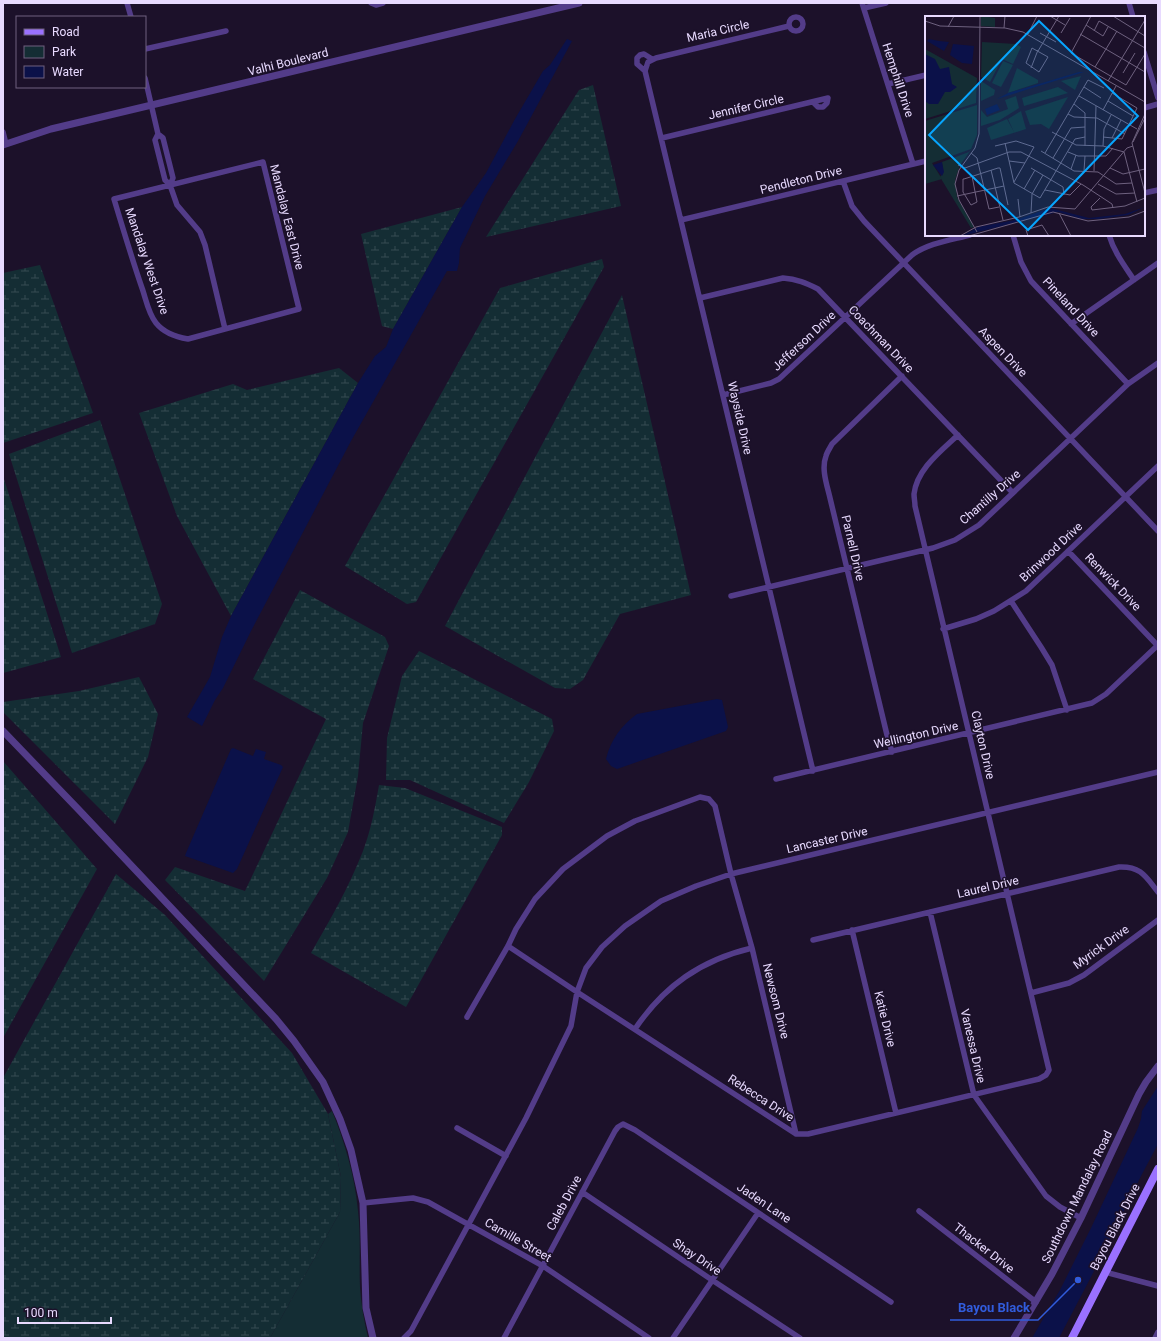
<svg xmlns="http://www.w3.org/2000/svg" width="1161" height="1341" font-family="Roboto,sans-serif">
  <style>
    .green { fill: #142d34 }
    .wetland { fill: url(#wetland-marsh) }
    .water { fill: #0b1149 }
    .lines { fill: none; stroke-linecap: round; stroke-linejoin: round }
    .minor { stroke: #533c89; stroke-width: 5.5 }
    .tertiary { stroke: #533c89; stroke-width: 7 }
    .secondary { stroke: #9a71ff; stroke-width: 8 }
    .labels { text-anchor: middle; stroke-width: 3.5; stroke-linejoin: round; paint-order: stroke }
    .street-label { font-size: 12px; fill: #e8daff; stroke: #1c112a }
    .inset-road { fill: none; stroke: #6e617f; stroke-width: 1 }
    .view { fill: #07a5fe; fill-opacity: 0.15; stroke: #07a5fe; stroke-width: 2 }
    .inset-edge { fill: none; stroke: #e8daff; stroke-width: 2 }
    .leader { fill: none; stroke: #315cdc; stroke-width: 1.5 }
    .callout-dot { fill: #315cdc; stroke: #1c112a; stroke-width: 1.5 }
    .callout-label { font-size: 13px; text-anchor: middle; font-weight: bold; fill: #315cdc; stroke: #1c112a; stroke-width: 3.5; stroke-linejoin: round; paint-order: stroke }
  </style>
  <defs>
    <pattern id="wetland-marsh" width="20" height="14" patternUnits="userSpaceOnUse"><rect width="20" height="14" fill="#142d34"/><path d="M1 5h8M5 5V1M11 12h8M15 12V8" fill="none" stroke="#364b52"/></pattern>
  </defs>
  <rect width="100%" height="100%" fill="#1c112a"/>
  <!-- green -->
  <path class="green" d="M 332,1111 C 345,1143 355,1177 358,1211 C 361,1236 359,1262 360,1287 C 361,1304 364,1321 368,1338 L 270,1338 L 340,1212 L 341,1177 L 328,1114 Z"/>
  <!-- wetland -->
  <path class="wetland" d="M 593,85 L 621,206 L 486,237 L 579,90 Z
    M 462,207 L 393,329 L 382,326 L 361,234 Z
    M 602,259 L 604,267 L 416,602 L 407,604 L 345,566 L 500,288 Z
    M 40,265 L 93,413 L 3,443 L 3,273 Z
    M 622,295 L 691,595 L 620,614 L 583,680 L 570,689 L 555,688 L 445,626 Z
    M 339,368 L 358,383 L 231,616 L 177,516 L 139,413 L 233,384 L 247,390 Z
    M 100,420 L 162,604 L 155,624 L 72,653 L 9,454 Z
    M 3,476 L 61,657 L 3,673 Z
    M 300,590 L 385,637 L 389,646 L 363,723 L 358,776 L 348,832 L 327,878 L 264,981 L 165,880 L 175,867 L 245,891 L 326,719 L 253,679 Z
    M 419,651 L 552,719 L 554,731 L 529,782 L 504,823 L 410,780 L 386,780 L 387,738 L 402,676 Z
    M 139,677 L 158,714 L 148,757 L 115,824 L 3,712 L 3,702 L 79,691 Z
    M 3,761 L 97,869 L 3,1038 Z
    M 379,785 L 405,788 L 502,827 L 502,835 L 406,1007 L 311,953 C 330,920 349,887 363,851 C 371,830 375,808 379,785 Z
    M 116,874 L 165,915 L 292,1053 L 328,1114 L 341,1177 L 340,1212 L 270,1338 L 3,1338 L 3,1078 Z"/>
  <!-- water -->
  <path class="water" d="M 567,39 L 572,41 L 518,141 L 485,196 L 460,248 L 459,263 L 457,271 L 447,271 L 351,441 L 251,631 L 223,688 L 215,700 L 202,726 L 187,717 L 210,677 L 222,637 L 231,616 L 358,383 L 375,356 L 386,347 L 393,329 L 462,207 L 486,173 L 515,119 L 543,71 L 550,65 Z
    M 717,699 L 722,700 L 728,727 L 726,731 L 617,769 L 611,766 L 606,759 C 611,739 621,726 637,714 Z
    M 233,748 L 253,756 L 256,749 L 266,752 L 264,759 L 281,765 L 283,767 L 237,869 L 233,873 L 185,856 L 186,853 L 231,749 Z
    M 1158,1086 L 1158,1144 L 1141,1176 L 1092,1275 L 1059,1338 L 1032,1338 L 1060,1290 L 1091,1228 L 1138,1128 L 1141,1119 L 1142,1111 Z"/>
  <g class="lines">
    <!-- minor -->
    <path class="minor" d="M 127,3 L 131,17
      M 371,3 L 376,5 L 383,3
      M 862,3 L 913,164
      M 1129,3 L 1133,17
      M 864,8 L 886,3
      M789 24a7 7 0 1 1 14 0a7 7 0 1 1-14 0Z
      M 789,26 L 656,58 L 648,62 L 645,71 L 813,771
      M 145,49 L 226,31
      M 1144,52 L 1158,98
      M 645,71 L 637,64 L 637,58 L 640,55 L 644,54 L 652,59
      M 145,78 L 158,134 L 155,140 L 165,180 L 170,185 L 177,205 L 200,232 L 205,245 L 225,329
      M 888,84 L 926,75
      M 1144,108 L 1158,104
      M 3,132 L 6,144
      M 158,134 L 163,138 L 173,178 L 170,185
      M 662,138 L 828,98 L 827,103 L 823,107 L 818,107 L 813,102
      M 263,162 L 299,309 L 188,339 C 176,337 164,333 156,323 C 148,313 146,299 142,288 C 132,259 123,229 114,199 Z
      M 843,181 L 852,206 L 864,221 L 1158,531
      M 1144,193 L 1158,190
      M 681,220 L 926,161
      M 1013,235 L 1021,262 L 1031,281 L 1128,384
      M 1109,235 C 1114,252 1124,265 1134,280
      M 700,298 L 783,278 C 797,279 806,283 818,289 L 1013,493
      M 1071,324 L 1158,263
      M 723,395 L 771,383 L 779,379 L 912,255 C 928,243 951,240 970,235
      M 1068,551 L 1158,646
      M 731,596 L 933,548 L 955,540 L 979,525 L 1128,384 L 1158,363
      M 1011,601 L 1041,647 L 1052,665 L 1067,710
      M 943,629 L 976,619 L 994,611 L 1026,591 L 1158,466
      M 892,752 L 887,735 L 830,498 C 827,485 821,469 826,456 C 827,452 830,448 832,444 L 902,376
      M 776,779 L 1092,703 L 1106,694 L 1158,645
      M 930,912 L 974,1095 L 1046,1196 L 1060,1207 L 1081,1218
      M 852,930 L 896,1113
      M 813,940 L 1119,867 C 1141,866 1146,877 1158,892
      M 508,946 L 577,992 L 796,1134 L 808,1134 L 1039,1079 L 1046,1075 L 1049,1070 L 915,506 C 915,502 914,498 914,494 C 917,469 941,451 958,435
      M 1031,993 L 1069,983 L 1084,975 L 1158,920
      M 467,1017 L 508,946 L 516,929 L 535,899 L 563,869 L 607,836 L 635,821 L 700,797 L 709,799 L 715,806 L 731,874 L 752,948 L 796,1134
      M 635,1029 C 664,986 701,960 752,948
      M 457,1128 L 506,1156
      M 582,1192 L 712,1280 L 800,1338
      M 363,1203 L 413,1198 L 428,1202 L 543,1266 L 649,1338
      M 919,1211 L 1036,1302
      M 1105,1272 L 1158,1286
      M 404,1338 L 411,1331 L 526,1118 L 571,1026 L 577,992 L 586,968 L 602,947 L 625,926 L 661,901 L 696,886 L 731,874 L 1158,772
      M 504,1338 L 615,1131 L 618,1127 L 623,1124 L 635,1130 L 891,1302
      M 673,1338 L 758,1213
      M 1155,1338 L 1158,1332"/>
    <!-- tertiary -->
    <path class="tertiary" d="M 3,145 L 51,129 L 579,3
      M 3,731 L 79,810 L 276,1019 L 294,1041 L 323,1082 L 340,1119 L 351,1150 L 363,1203 L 366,1308 L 373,1338
      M 1014,1338 L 1052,1274 L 1081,1218 L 1139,1094 L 1146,1082 L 1158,1066"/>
    <!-- secondary -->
    <path class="secondary" d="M 1072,1338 L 1158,1169"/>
  </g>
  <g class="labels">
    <!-- street labels -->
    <g class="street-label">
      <text transform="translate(718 31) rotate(-13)" y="4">Maria Circle</text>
      <text transform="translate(288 62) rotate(-14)" y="4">Valhi Boulevard</text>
      <text transform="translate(898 80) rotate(72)" y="4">Hemphill Drive</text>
      <text transform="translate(746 107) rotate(-13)" y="4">Jennifer Circle</text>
      <text transform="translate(801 180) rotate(-14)" y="4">Pendleton Drive</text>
      <text transform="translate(287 217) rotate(76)" y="4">Mandalay East Drive</text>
      <text transform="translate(147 261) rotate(71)" y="4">Mandalay West Drive</text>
      <text transform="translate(1071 307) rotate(47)" y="4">Pineland Drive</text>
      <text transform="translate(881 339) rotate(46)" y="4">Coachman Drive</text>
      <text transform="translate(804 341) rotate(-43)" y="4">Jefferson Drive</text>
      <text transform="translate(1003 352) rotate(46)" y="4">Aspen Drive</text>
      <text transform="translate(740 418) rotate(77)" y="4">Wayside Drive</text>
      <text transform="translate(990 497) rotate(-41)" y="4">Chantilly Drive</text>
      <text transform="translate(853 548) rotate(77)" y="4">Parnell Drive</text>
      <text transform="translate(1051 552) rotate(-43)" y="4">Brinwood Drive</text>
      <text transform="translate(1113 582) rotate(46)" y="4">Renwick Drive</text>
      <text transform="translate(916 735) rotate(-13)" y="4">Wellington Drive</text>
      <text transform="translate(983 745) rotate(77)" y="4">Clayton Drive</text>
      <text transform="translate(827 840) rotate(-13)" y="4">Lancaster Drive</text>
      <text transform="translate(988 887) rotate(-13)" y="4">Laurel Drive</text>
      <text transform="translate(1101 947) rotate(-36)" y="4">Myrick Drive</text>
      <text transform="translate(776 1001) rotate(76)" y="4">Newsom Drive</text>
      <text transform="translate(885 1019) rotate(76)" y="4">Katie Drive</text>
      <text transform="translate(973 1046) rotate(77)" y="4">Vanessa Drive</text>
      <text transform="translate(761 1098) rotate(33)" y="4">Rebecca Drive</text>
      <text transform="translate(1077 1197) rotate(-64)" y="4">Southdown Mandalay Road</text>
      <text transform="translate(564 1203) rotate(-62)" y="4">Caleb Drive</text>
      <text transform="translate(764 1203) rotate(34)" y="4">Jaden Lane</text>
      <text transform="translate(1115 1227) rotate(-63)" y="4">Bayou Black Drive</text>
      <text transform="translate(518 1240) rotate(30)" y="4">Camille Street</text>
      <text transform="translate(984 1248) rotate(38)" y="4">Thacker Drive</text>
      <text transform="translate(697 1257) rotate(34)" y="4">Shay Drive</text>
    </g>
  </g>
  <!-- overview -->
  <g transform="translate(925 16)">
    <rect width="220" height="220" fill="#1c112a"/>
    <path d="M 56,0 L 70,2 L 70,11 L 56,10 ZM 51,127 L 35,149 L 30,164 L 32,181 L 49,211 L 46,212 L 15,161 L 18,157 L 17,146 L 44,136 Z" fill="#142d34"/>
    <path d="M 57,26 L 91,28 L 96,31 L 88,48 L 77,43 L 65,66 L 56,61 ZM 0,33 L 52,62 L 51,87 L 0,103 ZM 78,45 L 88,49 L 76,71 L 67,67 ZM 92,52 L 113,64 L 113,67 L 83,77 ZM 156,60 L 150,74 L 136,65 ZM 56,65 L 70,74 L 69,79 L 56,85 ZM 133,71 L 143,77 L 99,90 L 97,82 ZM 91,80 L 94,92 L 75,104 L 56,110 L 56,94 L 62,101 L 83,93 L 80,84 ZM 143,81 L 124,113 L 116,108 L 105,109 L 100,95 ZM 52,89 L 52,119 L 46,133 L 7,147 L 17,163 L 0,168 L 0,105 ZM 96,95 L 101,113 L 66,124 L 62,112 L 82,103 L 89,116 L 83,103 Z" fill="#142d34"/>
    <path d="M 4,23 L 14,25 L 24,26 L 19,35 L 2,25 ZM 28,28 L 49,30 L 47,48 L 37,47 L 25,39 ZM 0,38 L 10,43 L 15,53 L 24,51 L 27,68 L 32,71 L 25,76 L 20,76 L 13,88 L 4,88 L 0,85 ZM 154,56 L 159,56 L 72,83 L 83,77 ZM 72,88 L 75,94 L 62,99 L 60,93 ZM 17,146 L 19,156 L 17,160 L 8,149 ZM 220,191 L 203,199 L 174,203 L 157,203 L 133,196 L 37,220 L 53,211 L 90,204 L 125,192 L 164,202 L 200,198 Z" fill="#0b1149"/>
    <path class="inset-road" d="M 125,0 L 140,9M 166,0 L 146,37 L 201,69 L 220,38M 188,0 L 220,20M 0,5 L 15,10 L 80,12 L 98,16 L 220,86M 161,9 L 178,20 L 183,11M 23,11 L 29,0M 79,12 L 80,0M 169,15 L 174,5 L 220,32M 115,17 L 131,26M 136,17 L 145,2M 103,18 L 112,0M 155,18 L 220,56M 107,32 L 123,41 L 114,56 L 101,47 ZM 113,35 L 134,0M 170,51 L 192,15M 106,52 L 113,34M 198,57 L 210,37M 163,64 L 179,72M 183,65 L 220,4M 159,71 L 176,82M 154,80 L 212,113M 183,85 L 208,100M 149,88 L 160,97 L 160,130M 178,94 L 191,70M 143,98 L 149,101 L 172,102 L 200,118M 220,98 L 207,127 L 220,177M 127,116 L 151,129 L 178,130 L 199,136 L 212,186M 178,121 L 197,123 L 212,92 L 187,77M 187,122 L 196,104M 208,126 L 220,102M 80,127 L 89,167 L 115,182 L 150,123 L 160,121M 70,130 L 91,125 L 109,131 L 89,166M 178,130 L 179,113 L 186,99M 116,135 L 149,155 L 173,156 L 191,168 L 207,167M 143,136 L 153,140 L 181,140 L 188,132M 46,137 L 52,142 L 64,193 L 74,191M 120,137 L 163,64M 128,142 L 146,112 L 160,111M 84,145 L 100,147M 33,149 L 40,152 L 84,136 L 96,136 L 158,169 L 187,188 L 188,192M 106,152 L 138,171 L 139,179M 185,152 L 198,158 L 220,153M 146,153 L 151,139M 66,154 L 78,204M 159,155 L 160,140M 169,155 L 171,90M 47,160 L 52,186 L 46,189 L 38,176 L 38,163 L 39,163 L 73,152 L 75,152 L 83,189M 173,168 L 191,178 L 210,177M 99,173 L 110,154M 120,174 L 145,179 L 156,168M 32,180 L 79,170M 175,182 L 166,191 L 167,194 L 200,190 L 220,182M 93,183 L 95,201M 106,197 L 107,178 L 118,159M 134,197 L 146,220M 52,216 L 34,184 L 30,168 L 34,154 L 50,132 L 54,118 L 55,0M 35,220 L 51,211 L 94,201 L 123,191 L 150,193 L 202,132 L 208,130M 44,220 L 128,196 L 163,205 L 204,201 L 220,195M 103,220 L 101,214 L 117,209 L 124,220"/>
    <path class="view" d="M 114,5 L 213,100 L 103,214 L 4,119 Z"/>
    <rect width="220" height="220" class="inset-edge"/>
  </g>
  <!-- callouts -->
  <path class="leader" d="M1078 1280L1038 1320H950"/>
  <circle class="callout-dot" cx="1078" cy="1280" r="4"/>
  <g class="callout-label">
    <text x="994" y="1312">Bayou Black</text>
  </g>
  <!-- border -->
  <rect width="1161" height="1341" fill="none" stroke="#e8daff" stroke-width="8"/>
  <!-- legend -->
  <rect x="16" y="16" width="130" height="72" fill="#1c112a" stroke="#6e617f"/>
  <rect x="24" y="29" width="20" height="6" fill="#9a71ff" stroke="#6e617f"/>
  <text x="52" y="36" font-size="12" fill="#e8daff">Road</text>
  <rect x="24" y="46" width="20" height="12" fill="#142d34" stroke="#6e617f"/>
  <text x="52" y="56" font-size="12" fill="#e8daff">Park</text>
  <rect x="24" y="66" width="20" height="12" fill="#0b1149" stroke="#6e617f"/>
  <text x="52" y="76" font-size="12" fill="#e8daff">Water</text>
  <!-- scale -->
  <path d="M18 1317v6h93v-6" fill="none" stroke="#e8daff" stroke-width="2"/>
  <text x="24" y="1317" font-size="12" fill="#e8daff" stroke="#1c112a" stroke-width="3" paint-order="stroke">100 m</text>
</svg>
